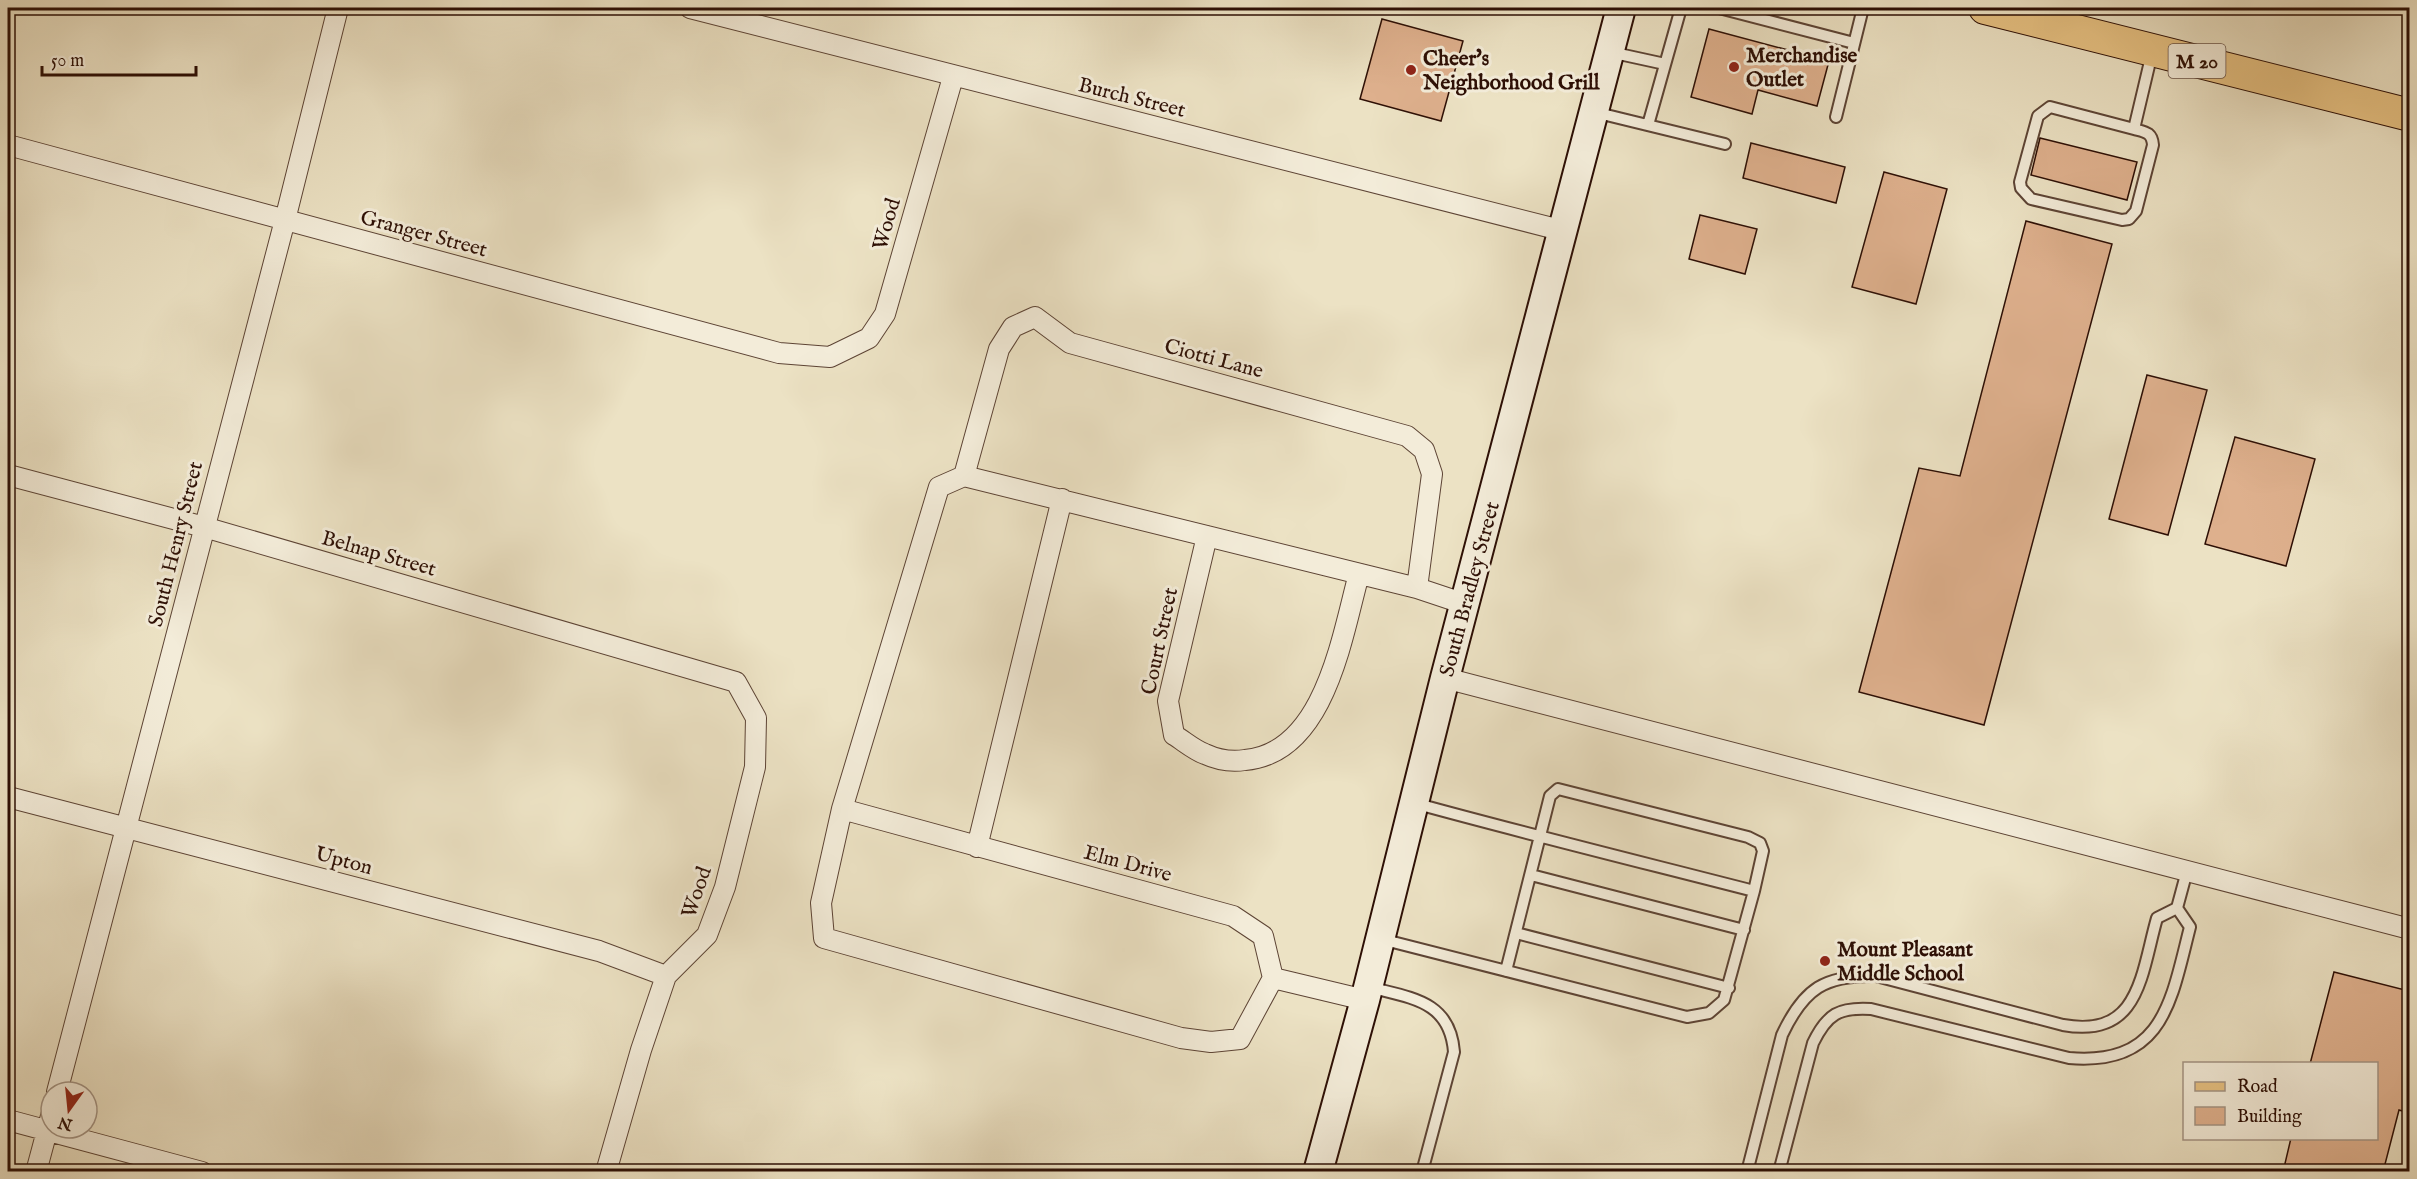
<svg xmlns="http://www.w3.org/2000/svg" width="2417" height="1179" font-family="'IM FELL English',serif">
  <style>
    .building { fill: #deb08d; stroke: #2d0f05; stroke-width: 1.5 }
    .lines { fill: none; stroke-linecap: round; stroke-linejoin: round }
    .lane-casing { stroke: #5d4435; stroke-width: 14 }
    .street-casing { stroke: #5d4435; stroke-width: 22 }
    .secondary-casing { stroke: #2d0f05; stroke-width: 32 }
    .primary-casing { stroke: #2d0f05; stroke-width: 34 }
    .lane { stroke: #f3ecd9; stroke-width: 10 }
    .street { stroke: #f3ecd9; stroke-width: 20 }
    .secondary { stroke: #f3ecd9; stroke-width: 28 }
    .primary { stroke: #e6c182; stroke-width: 32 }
    .poi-dot { fill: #8f2418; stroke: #f3ecd9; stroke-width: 2 }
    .labels { text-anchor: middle; stroke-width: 6; stroke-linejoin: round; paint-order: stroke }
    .shield { fill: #f3ecd9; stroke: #685145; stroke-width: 1.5 }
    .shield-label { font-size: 20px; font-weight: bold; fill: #2d0f05 }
    .poi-label { font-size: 21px; font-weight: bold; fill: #2d0f05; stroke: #f3ecd9; text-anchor: start }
    .street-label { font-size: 21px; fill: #2d0f05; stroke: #f3ecd9 }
  </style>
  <rect width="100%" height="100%" fill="#ece2c4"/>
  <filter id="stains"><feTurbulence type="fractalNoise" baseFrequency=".00333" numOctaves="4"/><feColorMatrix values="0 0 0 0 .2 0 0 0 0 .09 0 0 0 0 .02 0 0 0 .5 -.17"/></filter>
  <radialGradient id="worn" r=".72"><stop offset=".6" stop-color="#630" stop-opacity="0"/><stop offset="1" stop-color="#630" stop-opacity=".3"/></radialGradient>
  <!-- building -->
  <path class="building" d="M 1382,19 L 1463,41 L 1441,121 L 1360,99 Z
    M 1709,29 L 1829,61 L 1817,106 L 1758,90 L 1752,114 L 1691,97 Z
    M 2040,138 L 2137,162 L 2127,200 L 2031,175 Z
    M 1751,143 L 1845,167 L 1836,203 L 1743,178 Z
    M 1884,172 L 1947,189 L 1916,304 L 1852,287 Z
    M 1700,215 L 1757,229 L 1745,274 L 1689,259 Z
    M 2026,221 L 2112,244 L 1984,725 L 1859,692 L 1919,468 L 1960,476 Z
    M 2147,375 L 2207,390 L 2168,535 L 2109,519 Z
    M 2235,437 L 2315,459 L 2286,566 L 2205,544 Z
    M 2334,972 L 2409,991 L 2409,1113 L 2399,1110 L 2383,1172 L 2283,1172 L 2291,1138 L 2376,1138 L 2376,1064 L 2310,1064 Z"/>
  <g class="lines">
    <!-- lane casing -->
    <g class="lane-casing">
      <path id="lane" d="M 1719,8 L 1854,43
        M 1610,52 L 1665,64
        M 1594,112 L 1725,144
        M 1836,117 L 1863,8
        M 1648,125 L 1681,8
        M 2134,129 L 2050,107 L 2038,116 L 2020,182 L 2021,188 L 2031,199 L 2122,220 L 2129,219 L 2136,211 L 2153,145 C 2152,132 2145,132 2134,129 L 2152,53
        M 1414,803 C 1527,834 1641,862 1754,891 L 1763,851 L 1760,843 L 1748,837 L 1558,789 L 1550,796 L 1506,971
        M 1531,875 L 1744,930
        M 1516,933 L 1729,988
        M 1381,939 L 1687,1017 L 1709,1013 L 1724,1000 L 1754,891
        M 1369,987 C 1410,998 1450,1000 1454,1052 L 1422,1172
        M 1747,1172 L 1782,1035 C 1804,988 1825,975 1876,976 L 2063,1025 C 2140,1039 2141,974 2157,918 L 2177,908 L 2187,871
        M 1779,1172 L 1813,1043 C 1827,1014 1839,1007 1871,1009 L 2069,1058 C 2164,1066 2171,1001 2190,927 L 2177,908"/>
    </g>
    <!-- street casing -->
    <g class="street-casing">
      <path id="street" d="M 690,8 L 1564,231
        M 8,145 L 779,353 L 830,357 L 869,338 L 885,314 L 953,77
        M 8,475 L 204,527 L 736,682 L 756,718 L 755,767 L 725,887 L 707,935 L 666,976 L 641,1050 L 606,1172
        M 964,476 L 999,349 L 1013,327 L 1035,317 L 1070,343 L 1407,436 L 1424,450 L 1432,474 L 1417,588
        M 1207,536 L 1168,701 L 1174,735 C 1184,741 1194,750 1205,754 C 1218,760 1232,762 1245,760 C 1325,753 1342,636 1359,574
        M 1445,678 L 2410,929
        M 8,797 L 599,951 L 666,976
        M 842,809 L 1233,916 L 1263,936 L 1273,978 L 1365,1000
        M 977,847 L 1062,499
        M 1273,978 L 1240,1039 L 1211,1042 L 1181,1038 L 824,938 L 821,903 L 842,809 L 939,487 L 964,476 L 1417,588 L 1465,604
        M 57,1092 L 285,220 L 338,8
        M 8,1120 L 202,1172
        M 36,1172 L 51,1116"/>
    </g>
    <!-- secondary casing -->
    <g class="secondary-casing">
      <path id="secondary" d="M 1318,1172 L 1365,1000 L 1445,678 L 1621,8"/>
    </g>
    <!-- primary casing -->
    <g class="primary-casing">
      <path id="primary" d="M 1985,8 L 2410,115"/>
    </g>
    <!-- lane -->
    <use href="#lane" class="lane"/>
    <!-- street -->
    <use href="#street" class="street"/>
    <!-- secondary -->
    <use href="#secondary" class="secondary"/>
    <!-- primary -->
    <use href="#primary" class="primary"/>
  </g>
  <!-- markers -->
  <g class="poi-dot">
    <circle cx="1734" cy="67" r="6"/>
    <circle cx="1411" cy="70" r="6"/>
    <circle cx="1825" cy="961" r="6"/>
  </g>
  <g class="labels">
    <!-- shield labels -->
    <rect class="shield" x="2168.5" y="44" width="57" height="34" rx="4.5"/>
    <g class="shield-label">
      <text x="2197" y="68">M 20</text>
    </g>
    <!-- poi labels -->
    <g class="poi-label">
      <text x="1746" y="62">Merchandise<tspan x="1746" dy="24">Outlet</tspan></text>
      <text x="1423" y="65">Cheer's<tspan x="1423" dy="24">Neighborhood Grill</tspan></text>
      <text x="1837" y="956">Mount Pleasant<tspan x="1837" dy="24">Middle School</tspan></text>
    </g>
    <!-- street labels -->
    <g class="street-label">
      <text transform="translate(1132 97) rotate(14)" y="7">Burch Street</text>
      <text transform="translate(886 224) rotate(-74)" y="7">Wood</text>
      <text transform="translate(424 233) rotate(15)" y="7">Granger Street</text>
      <text transform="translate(1214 358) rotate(15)" y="7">Ciotti Lane</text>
      <text transform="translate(175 544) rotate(-76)" y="7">South Henry Street</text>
      <text transform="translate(379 553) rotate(16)" y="7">Belnap Street</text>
      <text transform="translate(1469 589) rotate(-75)" y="7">South Bradley Street</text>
      <text transform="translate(1159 641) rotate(-78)" y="7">Court Street</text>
      <text transform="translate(344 860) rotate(15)" y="7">Upton</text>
      <text transform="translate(1128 863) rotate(15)" y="7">Elm Drive</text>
      <text transform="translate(696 892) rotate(-71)" y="7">Wood</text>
    </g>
  </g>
  <!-- margin -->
  <rect width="2417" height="1179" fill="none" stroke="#ece2c4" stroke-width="30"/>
  <rect x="9" y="9" width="2399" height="1161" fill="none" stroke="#2d0f05" stroke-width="3"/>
  <rect x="15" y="15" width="2387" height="1149" fill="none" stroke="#2d0f05" stroke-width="1.5"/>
  <!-- legend -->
  <rect x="2183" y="1062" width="195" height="78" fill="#f3ecd9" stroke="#a49484" stroke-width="1.5"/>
  <rect x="2195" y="1082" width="30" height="9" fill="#e6c182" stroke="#a49484" stroke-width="1.5"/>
  <text x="2237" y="1092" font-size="18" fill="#2d0f05">Road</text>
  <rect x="2195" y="1107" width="30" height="18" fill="#deb08d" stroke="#a49484" stroke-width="1.5"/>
  <text x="2237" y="1122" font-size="18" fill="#2d0f05">Building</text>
  <!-- north arrow -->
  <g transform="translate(69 1110) rotate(195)"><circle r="28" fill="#f3ecd9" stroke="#a49484" stroke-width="1.5"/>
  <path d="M0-4.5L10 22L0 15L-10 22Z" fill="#8f2418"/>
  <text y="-9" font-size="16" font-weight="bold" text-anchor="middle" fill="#2d0f05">N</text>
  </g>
  <!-- scale -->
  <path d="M42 66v9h154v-9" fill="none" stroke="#2d0f05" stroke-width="3"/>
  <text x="51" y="66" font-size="18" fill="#2d0f05" stroke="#f3ecd9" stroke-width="4.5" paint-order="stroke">50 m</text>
  <rect width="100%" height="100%" filter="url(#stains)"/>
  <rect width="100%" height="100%" fill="url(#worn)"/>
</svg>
